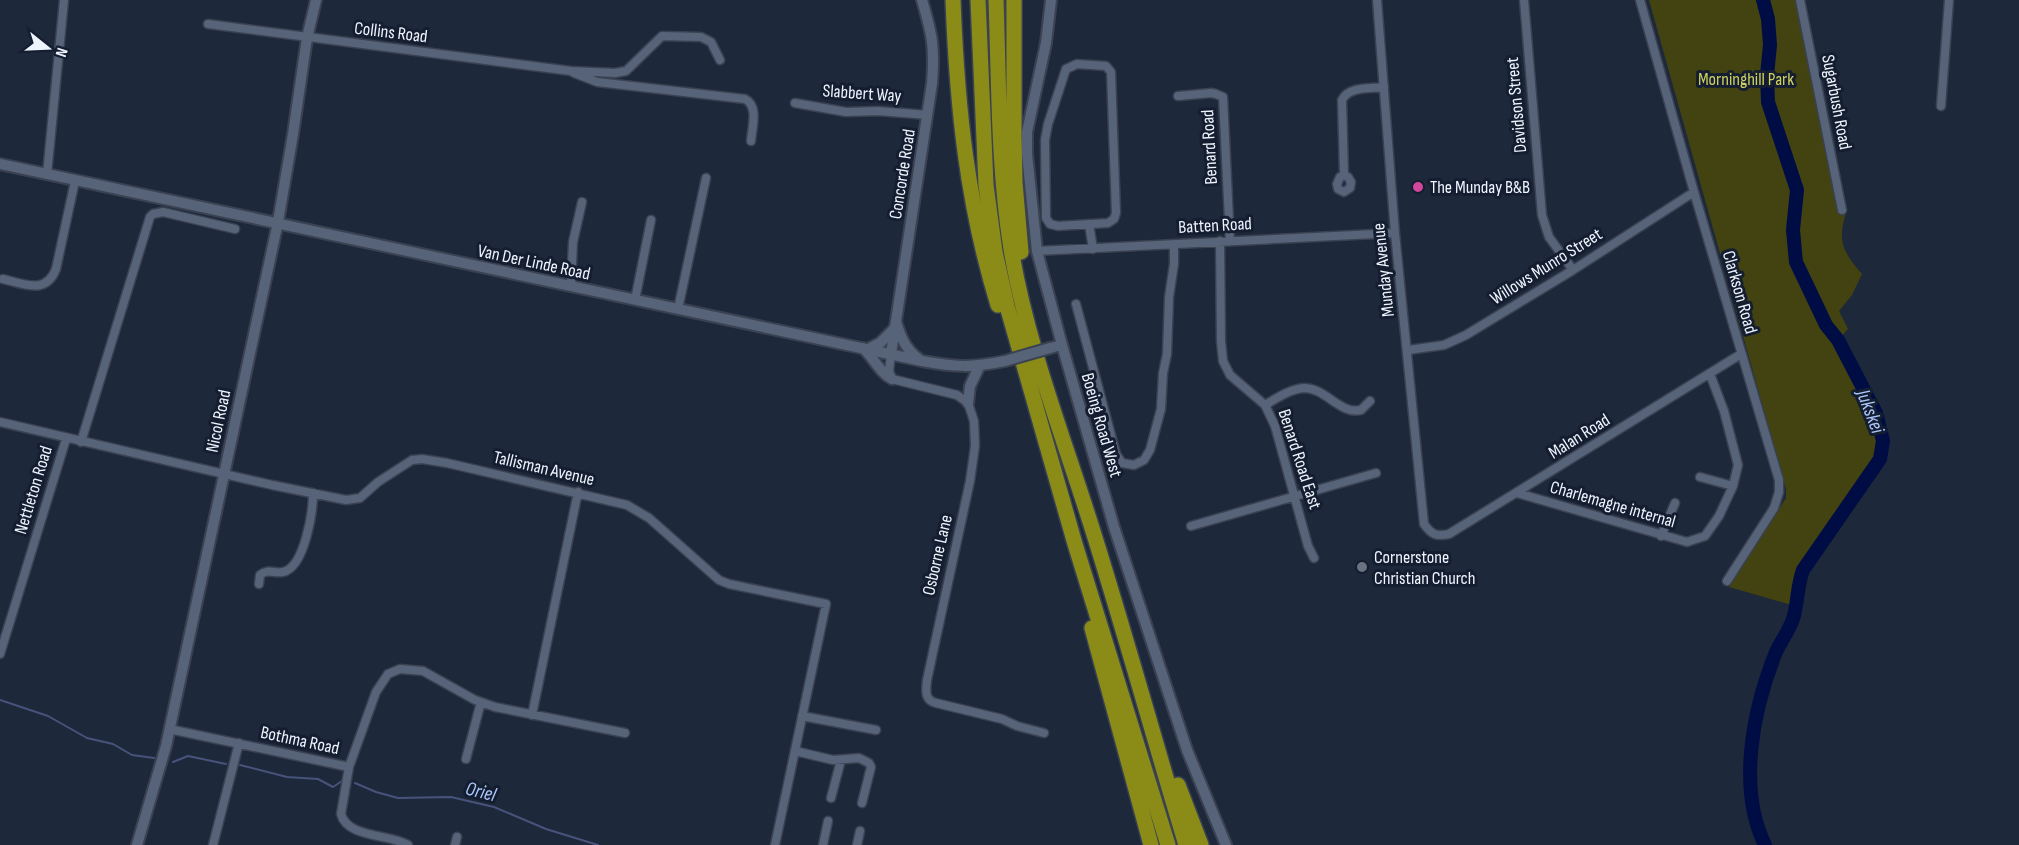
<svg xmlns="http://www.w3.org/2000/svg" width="2019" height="845" font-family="'Sofia Sans Condensed',sans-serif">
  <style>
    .green { fill: #424311 }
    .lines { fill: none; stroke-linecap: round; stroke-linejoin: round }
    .stream { stroke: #48537c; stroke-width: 2 }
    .river { stroke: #000d44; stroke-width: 14 }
    .minor-casing { stroke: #3a4252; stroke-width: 11 }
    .tertiary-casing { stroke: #3a4252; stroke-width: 14 }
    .secondary-casing { stroke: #3a4252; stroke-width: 14 }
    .motorway-casing { stroke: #3a4252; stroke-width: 18 }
    .minor { stroke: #576379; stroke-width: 8 }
    .tertiary { stroke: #576379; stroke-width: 10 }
    .secondary { stroke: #576379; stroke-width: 10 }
    .motorway { stroke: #8b8c17; stroke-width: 15 }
    .secondary-bridge-casing { stroke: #3a4252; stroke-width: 14; stroke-linecap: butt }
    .secondary-bridge { stroke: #576379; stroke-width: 10 }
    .hotel-dot { fill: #d1479c; stroke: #141e30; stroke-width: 2 }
    .worship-dot { fill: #6b7280; stroke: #141e30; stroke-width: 2 }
    .labels { text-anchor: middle; stroke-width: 6; stroke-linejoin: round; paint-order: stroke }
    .street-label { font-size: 18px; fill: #eff5ff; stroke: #141e30 }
    .park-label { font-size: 18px; fill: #cfd261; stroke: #141e30 }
    .poi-label { font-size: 18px; fill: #eff5ff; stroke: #141e30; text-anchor: start }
    .water-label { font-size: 20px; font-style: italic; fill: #aac7fc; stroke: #141e30 }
  </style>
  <rect width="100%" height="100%" fill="#1d283a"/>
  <!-- green -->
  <path class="green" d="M 1649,0 L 1803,0 L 1846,213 C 1837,242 1843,252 1862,274 L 1852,295 L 1839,311 L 1848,329 L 1838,340 L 1876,413 L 1883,441 L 1880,459 L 1803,570 L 1799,580 L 1795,606 L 1729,587 L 1786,498 L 1786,489 Z"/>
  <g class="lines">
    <!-- stream -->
    <path class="stream" d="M 0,700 L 48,716 L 87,738 L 113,744 L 132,755 L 154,758
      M 173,762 L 188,756 L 226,764
      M 240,765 L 287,777 L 318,779 L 333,787 L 342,781
      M 355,783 L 376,792 L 398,798 L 451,797 L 494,807 L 546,829 L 598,845"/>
    <!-- river -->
    <path class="river" d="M 1763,0 L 1768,19 L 1770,45 L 1767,75 L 1768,102 L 1797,190 L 1793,230 L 1796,262 L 1826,325 L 1838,340 L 1876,413 L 1883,441 L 1880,459 L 1803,570 C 1797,586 1798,603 1793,619 C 1789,631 1781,641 1776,652 C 1753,709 1737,788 1765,845"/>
    <!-- minor casing -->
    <g class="minor-casing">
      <path id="minor" d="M 1377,0 L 1395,233 L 1424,524 C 1431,534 1436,537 1449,534 L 1741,354
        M 1524,0 L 1542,215 L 1549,237 L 1573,270
        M 1640,0 L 1694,192 L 1779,480 L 1779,492 L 1774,508 L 1727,581
        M 1800,0 L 1842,210
        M 208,24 L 571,71 L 615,73 L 626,71 L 662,36 L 701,37 L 711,42 L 720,60
        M 1077,64 L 1106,66 L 1111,72 L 1116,213 L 1114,219 L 1108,223 L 1058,226 L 1050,224 L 1046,218 L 1045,140 L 1048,124 L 1066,69 Z
        M 574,73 L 597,82 L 745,99 C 759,106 752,127 751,141
        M 1178,96 L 1211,93 L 1216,94 L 1223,97 L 1230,241
        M 795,103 L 846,112 L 878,111 L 928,115
        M 1941,106 L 1949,0
        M 47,174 L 64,0
        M 1344,175 L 1348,177 L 1351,182 L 1350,188 L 1344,192 L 1338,189 L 1337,184 L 1340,177 L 1344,175 L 1342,100 C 1349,86 1370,89 1384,87
        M 1089,224 L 1093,249
        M 1220,241 L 1221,341 L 1223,361 L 1230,375 L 1265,405 L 1275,426 L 1308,546 L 1314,558
        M 1037,251 L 1395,233
        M 3,279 C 24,284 46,295 56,269 L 75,181
        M 571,286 L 573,242 L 582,202
        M 635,300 L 651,220
        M 1076,304 L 1116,454 L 1122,463 L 1134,465 L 1144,460 L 1150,450 L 1161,409 L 1163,373 L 1167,354 L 1169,297 L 1174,264 L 1174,244
        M 678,309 L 706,178
        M 1408,350 L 1444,345 L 1466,335 L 1573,270 L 1694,192
        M 891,354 L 889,371 L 892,379 L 957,395 L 968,403 L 974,421 L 975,446 L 970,481 L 927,680 C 926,690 924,700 936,703 L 1002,719 L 1017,726 L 1044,733
        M 1265,405 C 1277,398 1290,389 1304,388 C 1326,388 1340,415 1361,410 L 1370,401
        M 0,422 L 272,485 L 346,500 L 360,498 L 378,482 L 412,460 L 422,459 L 447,463 L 627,505 L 649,518 L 719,580 L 729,584 L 826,604 L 775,845
        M 81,442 L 150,217 L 153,214 L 163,212 L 235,229
        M 1700,477 L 1733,486
        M 1517,493 L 1687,542 L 1705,536 L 1719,516 L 1733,486 L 1738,465 L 1724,411 L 1710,374
        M 1191,526 L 1376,473
        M 1661,536 L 1675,503
        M 259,584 L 260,575 C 269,568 274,574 283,572 C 305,567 313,511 313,493
        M 0,654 L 66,439
        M 532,715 L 578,492
        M 802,716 L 876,730
        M 169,729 L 349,767
        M 795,751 L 833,760 L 859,758 L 869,763 L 871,767 L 862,803
        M 466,759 L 481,702
        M 831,798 L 841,760
        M 213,845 L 239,743
        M 408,845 C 390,834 347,838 341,814 L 349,767 L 376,692 L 388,674 L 400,669 L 423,671 L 475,700 L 495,707 L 625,733
        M 455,845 L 457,837
        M 823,845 L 828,821
        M 857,845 L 860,831"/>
    </g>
    <!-- tertiary casing -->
    <g class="tertiary-casing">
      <path id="tertiary" d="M 1051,0 L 1046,43 L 1027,132 L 1027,154 L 1037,251 L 1062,345
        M 891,354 L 932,83 C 935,47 932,34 922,0"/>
    </g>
    <!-- secondary casing -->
    <g class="secondary-casing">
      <path id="secondary" d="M 0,164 L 922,361 C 955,367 971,368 1005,361
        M 896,322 C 901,337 905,349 919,359
        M 863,348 C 873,357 880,373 892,379
        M 1050,348 L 1062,345 L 1114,527 L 1187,750 L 1226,845
        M 868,349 L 880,343 L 895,328
        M 968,403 L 970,386 L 979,367
        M 137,845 L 166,746 L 278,222 L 293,134 L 307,38 L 316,0"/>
    </g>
    <!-- motorway casing -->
    <g class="motorway-casing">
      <path id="motorway" d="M 953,0 C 957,106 967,204 998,305
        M 978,0 L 986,185 L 995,252 L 1007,306 L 1075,544 L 1168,845
        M 996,0 C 999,83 998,167 1011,249 C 1027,344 1063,436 1092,528 C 1125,633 1154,739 1186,845
        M 1014,0 L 1014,135 L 1015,183 L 1021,252
        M 1092,628 L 1151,845
        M 1178,785 L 1201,845"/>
    </g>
    <!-- minor -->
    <use href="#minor" class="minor"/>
    <!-- tertiary -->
    <use href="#tertiary" class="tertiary"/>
    <!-- secondary -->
    <use href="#secondary" class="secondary"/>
    <!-- motorway -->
    <use href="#motorway" class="motorway"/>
    <!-- secondary-bridge casing -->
    <g class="secondary-bridge-casing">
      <path id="secondary-bridge" d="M 1005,361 L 1050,348"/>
    </g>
    <!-- secondary-bridge -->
    <use href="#secondary-bridge" class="secondary-bridge"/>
  </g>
  <!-- markers -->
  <circle class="hotel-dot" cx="1418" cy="187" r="6"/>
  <circle class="worship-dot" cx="1362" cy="567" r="6"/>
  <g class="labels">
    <!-- street labels -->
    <g class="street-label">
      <text transform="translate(391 32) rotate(7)" y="6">Collins Road</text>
      <text transform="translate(862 93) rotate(4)" y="6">Slabbert Way</text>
      <text transform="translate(1837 102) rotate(79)" y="6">Sugarbush Road</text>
      <text transform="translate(1516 105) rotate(-95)" y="6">Davidson Street</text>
      <text transform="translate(1209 147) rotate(-93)" y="6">Benard Road</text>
      <text transform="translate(902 174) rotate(-81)" y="6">Concorde Road</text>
      <text transform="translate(1215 225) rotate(-3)" y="6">Batten Road</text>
      <text transform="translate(534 262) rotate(12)" y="6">Van Der Linde Road</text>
      <text transform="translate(1546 266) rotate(-32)" y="6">Willows Munro Street</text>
      <text transform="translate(1383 270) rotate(-96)" y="6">Munday Avenue</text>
      <text transform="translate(1740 292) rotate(74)" y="6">Clarkson Road</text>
      <text transform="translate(218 421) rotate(-78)" y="6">Nicol Road</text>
      <text transform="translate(1102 425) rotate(74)" y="6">Boeing Road West</text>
      <text transform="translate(1579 436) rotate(-32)" y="6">Malan Road</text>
      <text transform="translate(1300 459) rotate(72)" y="6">Benard Road East</text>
      <text transform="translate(544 468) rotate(13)" y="6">Tallisman Avenue</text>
      <text transform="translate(33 490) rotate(-73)" y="6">Nettleton Road</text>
      <text transform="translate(1613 504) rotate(16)" y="6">Charlemagne internal</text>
      <text transform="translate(937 555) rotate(-77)" y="6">Osborne Lane</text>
      <text transform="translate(300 740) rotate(12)" y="6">Bothma Road</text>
    </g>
    <!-- park labels -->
    <g class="park-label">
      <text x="1746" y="85">Morninghill Park</text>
    </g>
    <!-- poi labels -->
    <g class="poi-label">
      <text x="1430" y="193">The Munday B&amp;B</text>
      <text x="1374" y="563">Cornerstone<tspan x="1374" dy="21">Christian Church</tspan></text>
    </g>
    <!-- water labels -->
    <g class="water-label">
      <text transform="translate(1871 411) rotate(69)" y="7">Jukskei</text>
      <text transform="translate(481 791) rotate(14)" y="7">Oriel</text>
    </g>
  </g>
  <!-- north arrow -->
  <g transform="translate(48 48) rotate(108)" stroke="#141e30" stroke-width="4.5" paint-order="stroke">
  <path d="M0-4.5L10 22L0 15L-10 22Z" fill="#eff5ff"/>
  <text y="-9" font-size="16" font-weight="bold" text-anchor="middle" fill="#eff5ff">N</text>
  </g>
</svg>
